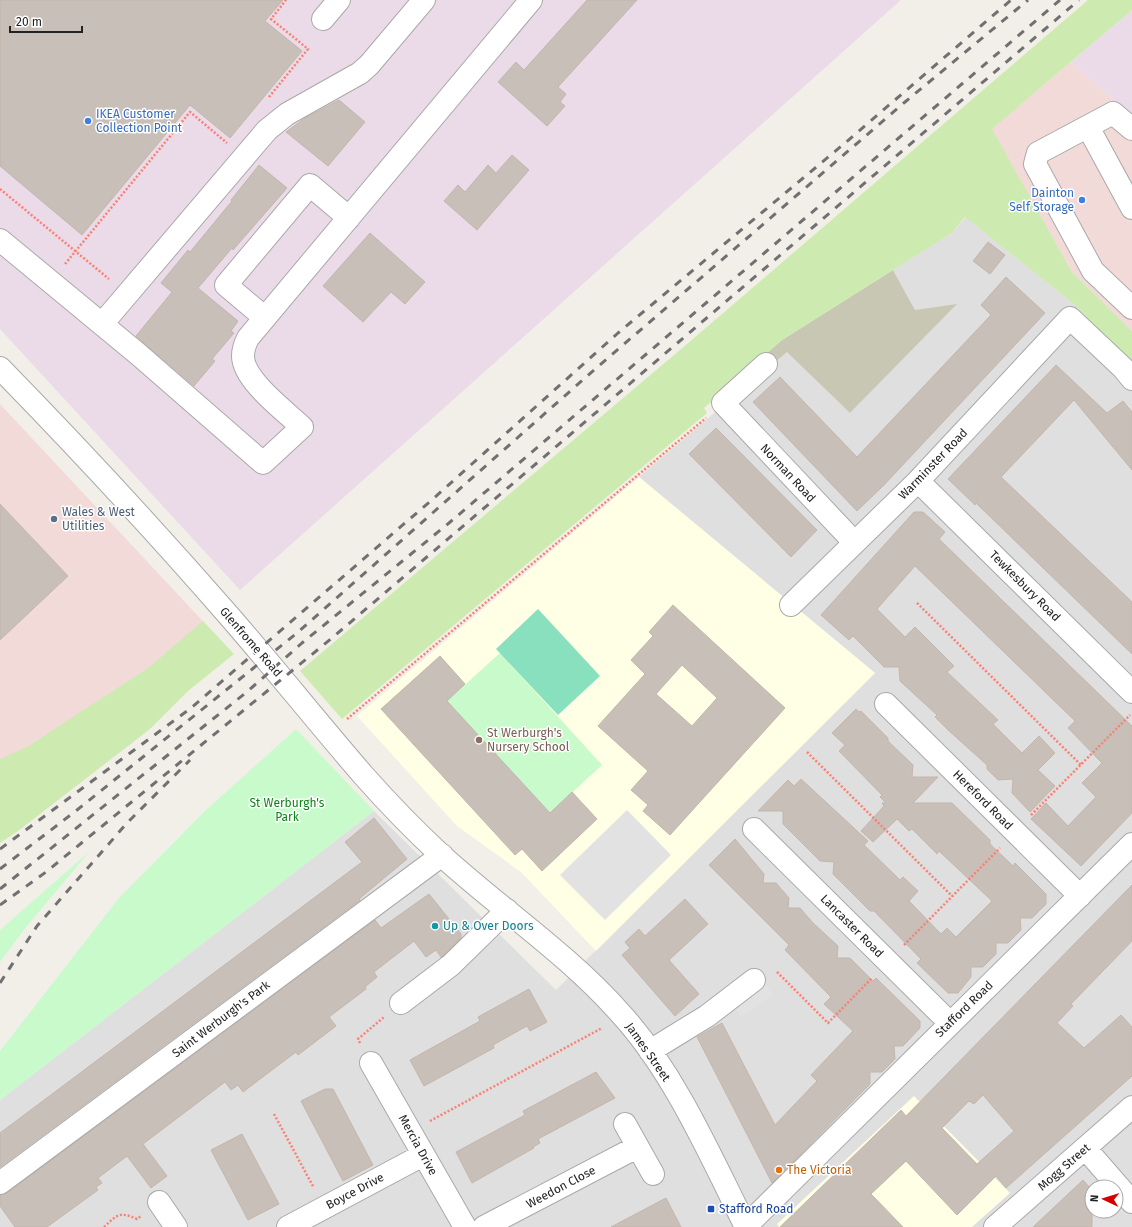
<svg xmlns="http://www.w3.org/2000/svg" width="1132" height="1227" font-family="'Fira Sans',sans-serif">
  <style>
    .residential { fill: #e0dfdf; fill-rule: evenodd }
    .commercial { fill: #f2dad9 }
    .industrial { fill: #ebdbe8 }
    .education { fill: #ffffe5 }
    .construction { fill: #c7c7b4 }
    .grass { fill: #cdebb0 }
    .park { fill: #c8facc }
    .pitch { fill: #88e0be }
    .parking { fill: #e2e2e2 }
    .building { fill: #c7bfb8; stroke: #c4b6ab; fill-rule: evenodd }
    .lines { fill: none; stroke-linecap: round; stroke-linejoin: round }
    .minor-casing { stroke: #a9a9a9; stroke-width: 24 }
    .path { stroke: #fa8072; stroke-width: 2.5; stroke-dasharray: 2 2; stroke-linecap: butt }
    .minor { stroke: #fff; stroke-width: 22 }
    .rail { stroke: #707070; stroke-width: 3; stroke-dasharray: 8 8; stroke-linecap: butt }
    .shop-dot { fill: #3f7fe0; stroke: #fff; stroke-width: 1.5 }
    .service-dot { fill: #5c6f8a; stroke: #fff; stroke-width: 1.5 }
    .education-dot { fill: #8d6e63; stroke: #fff; stroke-width: 1.5 }
    .culture-dot { fill: #0f9aa8; stroke: #fff; stroke-width: 1.5 }
    .food-dot { fill: #e8710a; stroke: #fff; stroke-width: 1.5 }
    .transit-dot { fill: #1a4fb4; stroke: #fff; stroke-width: 1.5 }
    .labels { text-anchor: middle; stroke-width: 3; stroke-linejoin: round; paint-order: stroke }
    .shop-label { font-size: 12px; fill: #366cbe; stroke: #fff; text-anchor: start }
    .street-label { font-size: 12px; fill: #222; stroke: #fff }
    .service-label { font-size: 12px; fill: #4e5e75; stroke: #fff; text-anchor: start }
    .education-label { font-size: 12px; fill: #785e54; stroke: #fff; text-anchor: start }
    .park-label { font-size: 12px; fill: #0c8416; stroke: #fff }
    .culture-label { font-size: 12px; fill: #0d838f; stroke: #fff; text-anchor: start }
    .food-label { font-size: 12px; fill: #c56008; stroke: #fff; text-anchor: start }
    .transit-label { font-size: 12px; fill: #164399; stroke: #fff; text-anchor: start }
  </style>
  <rect width="100%" height="100%" fill="#f2efe9"/>
  <!-- residential -->
  <path class="residential" d="M 966,217 L 1075,305 L 1132,364 L 1132,1227 L 0,1227 L 0,1100 L 374,811 L 556,990 L 875,673 L 639,477 L 787,351 L 850,413 L 956,305 L 915,310 L 893,270 L 952,233 ZM 1092,1187 L 1116,1187 L 1116,1211 L 1092,1211 Z"/>
  <!-- commercial -->
  <path class="commercial" d="M 1071,62 L 1132,116 L 1132,331 L 1072,272 L 991,129 Z
    M 0,404 L 227,647 L 0,810 Z"/>
  <!-- industrial -->
  <path class="industrial" d="M 0,0 L 901,0 L 240,590 L 0,329 Z
    M 1132,10 L 1132,116 L 1071,62 Z"/>
  <!-- education -->
  <path class="education" d="M 639,477 L 875,673 L 596,951 L 521,872 L 457,826 L 357,716 Z
    M 914,1096 L 1010,1193 L 972,1227 L 779,1227 L 777,1224 Z"/>
  <!-- construction -->
  <path class="construction" d="M 893,270 L 915,310 L 957,304 L 850,413 L 787,352 L 737,394 L 729,386 L 782,340 Z"/>
  <!-- grass -->
  <path class="grass" d="M 1088,0 L 1132,0 L 1132,10 L 992,129 L 1072,272 L 1132,331 L 1132,364 L 1075,305 L 965,217 L 952,233 L 782,340 L 704,408 L 707,413 L 342,719 L 300,671 L 680,350 Z
    M 203,621 L 234,654 L 188,691 L 150,729 L 18,831 L 0,843 L 0,759 L 27,747 L 148,668 Z"/>
  <!-- park -->
  <path class="park" d="M 500,653 L 602,765 L 550,813 L 447,701 Z
    M 296,729 L 374,811 L 0,1100 L 0,1051 L 119,898 L 205,811 Z
    M 90,851 L 26,927 L 0,962 L 0,930 Z"/>
  <!-- pitch -->
  <path class="pitch" d="M 538,609 L 600,676 L 558,715 L 496,649 Z"/>
  <!-- parking -->
  <path class="parking" d="M 627,810 L 671,855 L 605,920 L 560,875 Z
    M 762,980 L 773,995 L 742,1017 L 731,1002 Z"/>
  <!-- building -->
  <path class="building" d="M 0,0 L 283,0 L 265,21 L 302,51 L 230,138 L 190,105 L 82,235 L 0,166 Z
    M 587,0 L 637,0 L 558,87 L 566,94 L 560,102 L 565,106 L 547,126 L 498,82 L 516,62 L 524,70 Z
    M 339,100 L 365,122 L 328,166 L 286,132 L 305,118 Z
    M 512,155 L 529,170 L 477,230 L 444,201 L 458,185 L 465,192 L 488,165 L 496,173 Z
    M 259,165 L 287,188 L 233,250 L 232,248 L 198,288 L 238,321 L 231,331 L 234,333 L 212,359 L 215,361 L 194,386 L 136,336 L 172,292 L 161,283 L 188,250 L 190,252 L 232,201 L 231,200 Z
    M 370,233 L 425,282 L 405,304 L 391,292 L 363,322 L 323,286 Z
    M 988,242 L 1005,255 L 990,274 L 973,261 Z
    M 1006,277 L 1045,313 L 884,485 L 857,511 L 753,402 L 780,377 L 857,457 L 991,315 L 981,305 Z
    M 1056,365 L 1107,413 L 1123,401 L 1132,412 L 1132,470 L 1074,400 L 1001,477 L 1132,602 L 1132,654 L 976,503 L 975,505 L 948,479 Z
    M 716,428 L 817,530 L 791,557 L 689,454 Z
    M 0,504 L 68,576 L 0,640 Z
    M 914,512 L 923,512 L 945,532 L 939,539 L 1132,726 L 1132,813 L 1081,866 L 1031,819 L 1046,803 L 1068,826 L 1096,797 L 1082,783 L 1102,763 L 1068,728 L 1075,721 L 975,624 L 915,566 L 877,609 L 905,637 L 915,627 L 954,666 L 947,672 L 998,720 L 993,724 L 1022,753 L 1039,736 L 1055,753 L 1038,770 L 1055,786 L 1030,812 L 1012,793 L 1013,779 L 998,780 L 987,769 L 987,765 L 947,729 L 935,717 L 937,715 L 900,681 L 899,667 L 884,667 L 853,636 L 849,640 L 821,615 Z
    M 673,605 L 785,708 L 670,835 L 643,811 L 648,805 L 631,790 L 648,771 L 598,726 L 645,674 L 631,660 L 653,636 L 649,632 ZM 682,665 L 717,698 L 692,726 L 656,694 Z
    M 440,656 L 465,684 L 447,701 L 550,813 L 572,792 L 597,819 L 542,871 L 522,849 L 515,855 L 381,709 Z
    M 856,709 L 859,712 L 861,711 L 888,738 L 888,741 L 913,765 L 912,777 L 938,777 L 913,803 L 952,803 L 990,840 L 990,844 L 1013,866 L 1015,863 L 1046,894 L 1046,904 L 1032,918 L 1020,918 L 1021,930 L 1008,943 L 996,943 L 996,954 L 983,967 L 971,967 L 971,977 L 958,993 L 948,993 L 917,963 L 921,959 L 874,911 L 870,911 L 833,874 L 834,862 L 820,861 L 783,824 L 783,811 L 758,811 L 788,780 L 794,786 L 801,779 L 868,841 L 864,845 L 900,880 L 903,877 L 918,891 L 909,901 L 941,934 L 947,928 L 956,937 L 992,901 L 939,851 L 937,854 L 912,829 L 909,831 L 897,819 L 873,842 L 861,831 L 884,806 L 882,803 L 886,803 L 880,797 L 882,795 L 839,751 L 845,745 L 832,733 Z
    M 374,818 L 407,859 L 359,899 L 360,900 L 0,1167 L 0,1133 L 362,862 L 345,842 Z
    M 735,839 L 764,874 L 763,883 L 776,883 L 789,898 L 788,908 L 800,908 L 813,923 L 838,946 L 837,958 L 850,958 L 873,981 L 876,978 L 920,1021 L 920,1028 L 903,1046 L 894,1046 L 895,1059 L 882,1072 L 870,1072 L 870,1084 L 772,1183 L 697,1037 L 722,1023 L 775,1125 L 817,1081 L 811,1075 L 853,1031 L 824,1004 L 831,997 L 785,950 L 789,945 L 709,865 Z
    M 1132,885 L 1132,941 L 1071,1004 L 1073,1006 L 1057,1023 L 1084,1048 L 1121,1015 L 1132,1027 L 1132,1076 L 1006,1188 L 996,1176 L 957,1215 L 906,1161 L 871,1194 L 903,1227 L 780,1227 L 901,1110 L 906,1116 ZM 983,1095 L 1014,1131 L 977,1164 L 942,1128 L 969,1101 L 974,1104 Z
    M 429,894 L 461,934 L 461,938 L 443,956 L 441,957 L 436,950 L 426,957 L 414,941 L 374,972 L 377,977 L 365,987 L 366,989 L 329,1017 L 336,1026 L 298,1055 L 296,1052 L 243,1092 L 238,1085 L 231,1090 L 225,1082 L 143,1144 L 167,1176 L 151,1188 L 127,1156 L 98,1178 L 102,1183 L 96,1187 L 98,1190 L 47,1227 L 15,1227 L 0,1206 L 0,1195 L 7,1193 L 375,920 L 381,928 Z
    M 685,899 L 708,924 L 669,960 L 699,994 L 675,1016 L 622,955 L 630,948 L 625,942 L 639,929 L 645,936 Z
    M 529,989 L 547,1022 L 530,1031 L 527,1026 L 493,1045 L 494,1048 L 424,1086 L 410,1060 L 480,1021 L 478,1017 Z
    M 596,1072 L 615,1098 L 538,1139 L 540,1143 L 533,1147 L 534,1148 L 472,1183 L 456,1152 L 525,1115 L 523,1111 Z
    M 325,1089 L 333,1089 L 373,1165 L 343,1181 L 301,1101 Z
    M 242,1134 L 279,1204 L 248,1220 L 211,1150 Z
    M 1083,1180 L 1092,1190 L 1092,1227 L 1033,1227 Z
    M 666,1198 L 681,1227 L 611,1227 L 649,1207 Z"/>
  <g class="lines">
    <!-- minor casing -->
    <g class="minor-casing">
      <path id="minor" d="M 323,19 L 339,0
        M 1088,127 L 1132,208
        M 1132,129 L 1113,113 L 1038,153 L 1035,164 L 1093,271 L 1132,308
        M 0,240 L 138,354 L 263,463 L 302,427 C 285,411 243,380 243,356 C 243,349 245,344 248,338 L 531,0
        M 265,318 L 226,285 L 310,185 L 349,218
        M 102,324 L 267,130 L 287,114 L 360,73 L 369,65 L 424,0
        M 766,364 L 723,403 L 854,542
        M 0,368 C 79,449 156,532 230,617 C 276,670 319,724 364,776 C 388,803 414,830 440,854 C 500,909 567,953 621,1014 C 674,1072 711,1157 746,1227
        M 918,481 L 1132,692
        M 791,605 L 918,481 L 1070,318 L 1123,368 L 1132,379
        M 886,704 L 1080,896
        M 754,829 L 950,1023
        M 401,1003 L 451,965 L 507,910
        M 650,1051 L 707,1016 L 754,980
        M 371,1063 L 465,1227
        M 625,1124 L 653,1174
        M 1085,1148 L 1132,1202
        M 0,1183 L 442,855
        M 159,1202 L 176,1227
        M 746,1226 L 1132,844
        M 288,1227 L 423,1155
        M 484,1227 L 637,1147
        M 995,1227 L 1132,1107"/>
    </g>
    <!-- path -->
    <path class="path" d="M 269,97 L 308,49 L 271,19 L 286,0
      M 0,189 L 109,279
      M 65,264 L 190,112 L 227,143
      M 917,603 L 1081,765
      M 347,719 L 706,418
      M 807,752 L 952,896
      M 1031,815 L 1130,715
      M 904,945 L 1000,848
      M 777,972 L 828,1023 L 872,978
      M 360,1043 L 358,1039 L 384,1017
      M 274,1114 L 314,1188
      M 430,1121 L 602,1028
      M 104,1227 C 117,1215 119,1211 137,1219 L 141,1216"/>
    <!-- minor -->
    <use href="#minor" class="minor"/>
    <!-- rail -->
    <path class="rail" d="M 0,849 L 191,708 L 434,498 L 618,333 L 845,143 L 1011,0
      M 0,869 L 77,810 L 297,633 L 594,370 L 905,102 L 1028,0
      M 0,889 L 248,691 L 302,643 L 449,523 L 1060,0
      M 0,905 L 46,872 L 332,638 L 1079,0
      M 0,983 L 37,926 L 127,823 L 190,760"/>
  </g>
  <!-- markers -->
  <g class="shop-dot">
    <circle cx="88" cy="121" r="4"/>
    <circle cx="1082" cy="200" r="4"/>
  </g>
  <circle class="service-dot" cx="54" cy="519" r="4"/>
  <circle class="education-dot" cx="479" cy="740" r="4"/>
  <circle class="culture-dot" cx="435" cy="926" r="4"/>
  <circle class="food-dot" cx="779" cy="1170" r="4"/>
  <rect class="transit-dot" x="707" y="1205" width="8" height="8" rx="2"/>
  <g class="labels">
    <!-- shop labels -->
    <g class="shop-label">
      <text x="96" y="118">IKEA Customer<tspan x="96" dy="14">Collection Point</tspan></text>
      <text x="1074" y="197" text-anchor="end">Dainton<tspan x="1074" dy="14">Self Storage</tspan></text>
    </g>
    <!-- street labels -->
    <g class="street-label">
      <text transform="translate(933 464) rotate(-46)" y="4">Warminster Road</text>
      <text transform="translate(788 473) rotate(47)" y="4">Norman Road</text>
      <text transform="translate(1025 586) rotate(45)" y="4">Tewkesbury Road</text>
      <text transform="translate(251 642) rotate(49)" y="4">Glenfrome Road</text>
      <text transform="translate(983 800) rotate(45)" y="4">Hereford Road</text>
      <text transform="translate(852 926) rotate(45)" y="4">Lancaster Road</text>
      <text transform="translate(964 1009) rotate(-44)" y="4">Stafford Road</text>
      <text transform="translate(221 1019) rotate(-37)" y="4">Saint Werburgh's Park</text>
      <text transform="translate(648 1052) rotate(55)" y="4">James Street</text>
      <text transform="translate(418 1145) rotate(61)" y="4">Mercia Drive</text>
      <text transform="translate(1064 1167) rotate(-41)" y="4">Mogg Street</text>
      <text transform="translate(561 1187) rotate(-28)" y="4">Weedon Close</text>
      <text transform="translate(355 1191) rotate(-28)" y="4">Boyce Drive</text>
    </g>
    <!-- service labels -->
    <g class="service-label">
      <text x="62" y="516">Wales &amp; West<tspan x="62" dy="14">Utilities</tspan></text>
    </g>
    <!-- education labels -->
    <g class="education-label">
      <text x="487" y="737">St Werburgh's<tspan x="487" dy="14">Nursery School</tspan></text>
    </g>
    <!-- park labels -->
    <g class="park-label">
      <text x="287" y="807">St Werburgh's<tspan x="287" dy="14">Park</tspan></text>
    </g>
    <!-- culture labels -->
    <g class="culture-label">
      <text x="443" y="930">Up &amp; Over Doors</text>
    </g>
    <!-- food labels -->
    <g class="food-label">
      <text x="787" y="1174">The Victoria</text>
    </g>
    <!-- transit labels -->
    <g class="transit-label">
      <text x="719" y="1213">Stafford Road</text>
    </g>
  </g>
  <!-- north arrow -->
  <g transform="translate(1104 1199) rotate(274)"><circle r="19" fill="#ffffff" stroke="#a7a7a7"/>
  <path d="M0-3L7 15L0 10L-7 15Z" fill="#d40000"/>
  <text y="-6" font-size="11" font-weight="bold" text-anchor="middle" fill="#222222">N</text>
  </g>
  <!-- scale -->
  <path d="M10 26v6h72v-6" fill="none" stroke="#222222" stroke-width="2"/>
  <text x="16" y="26" font-size="12" fill="#222222" stroke="#ffffff" stroke-width="3" paint-order="stroke">20 m</text>
</svg>
